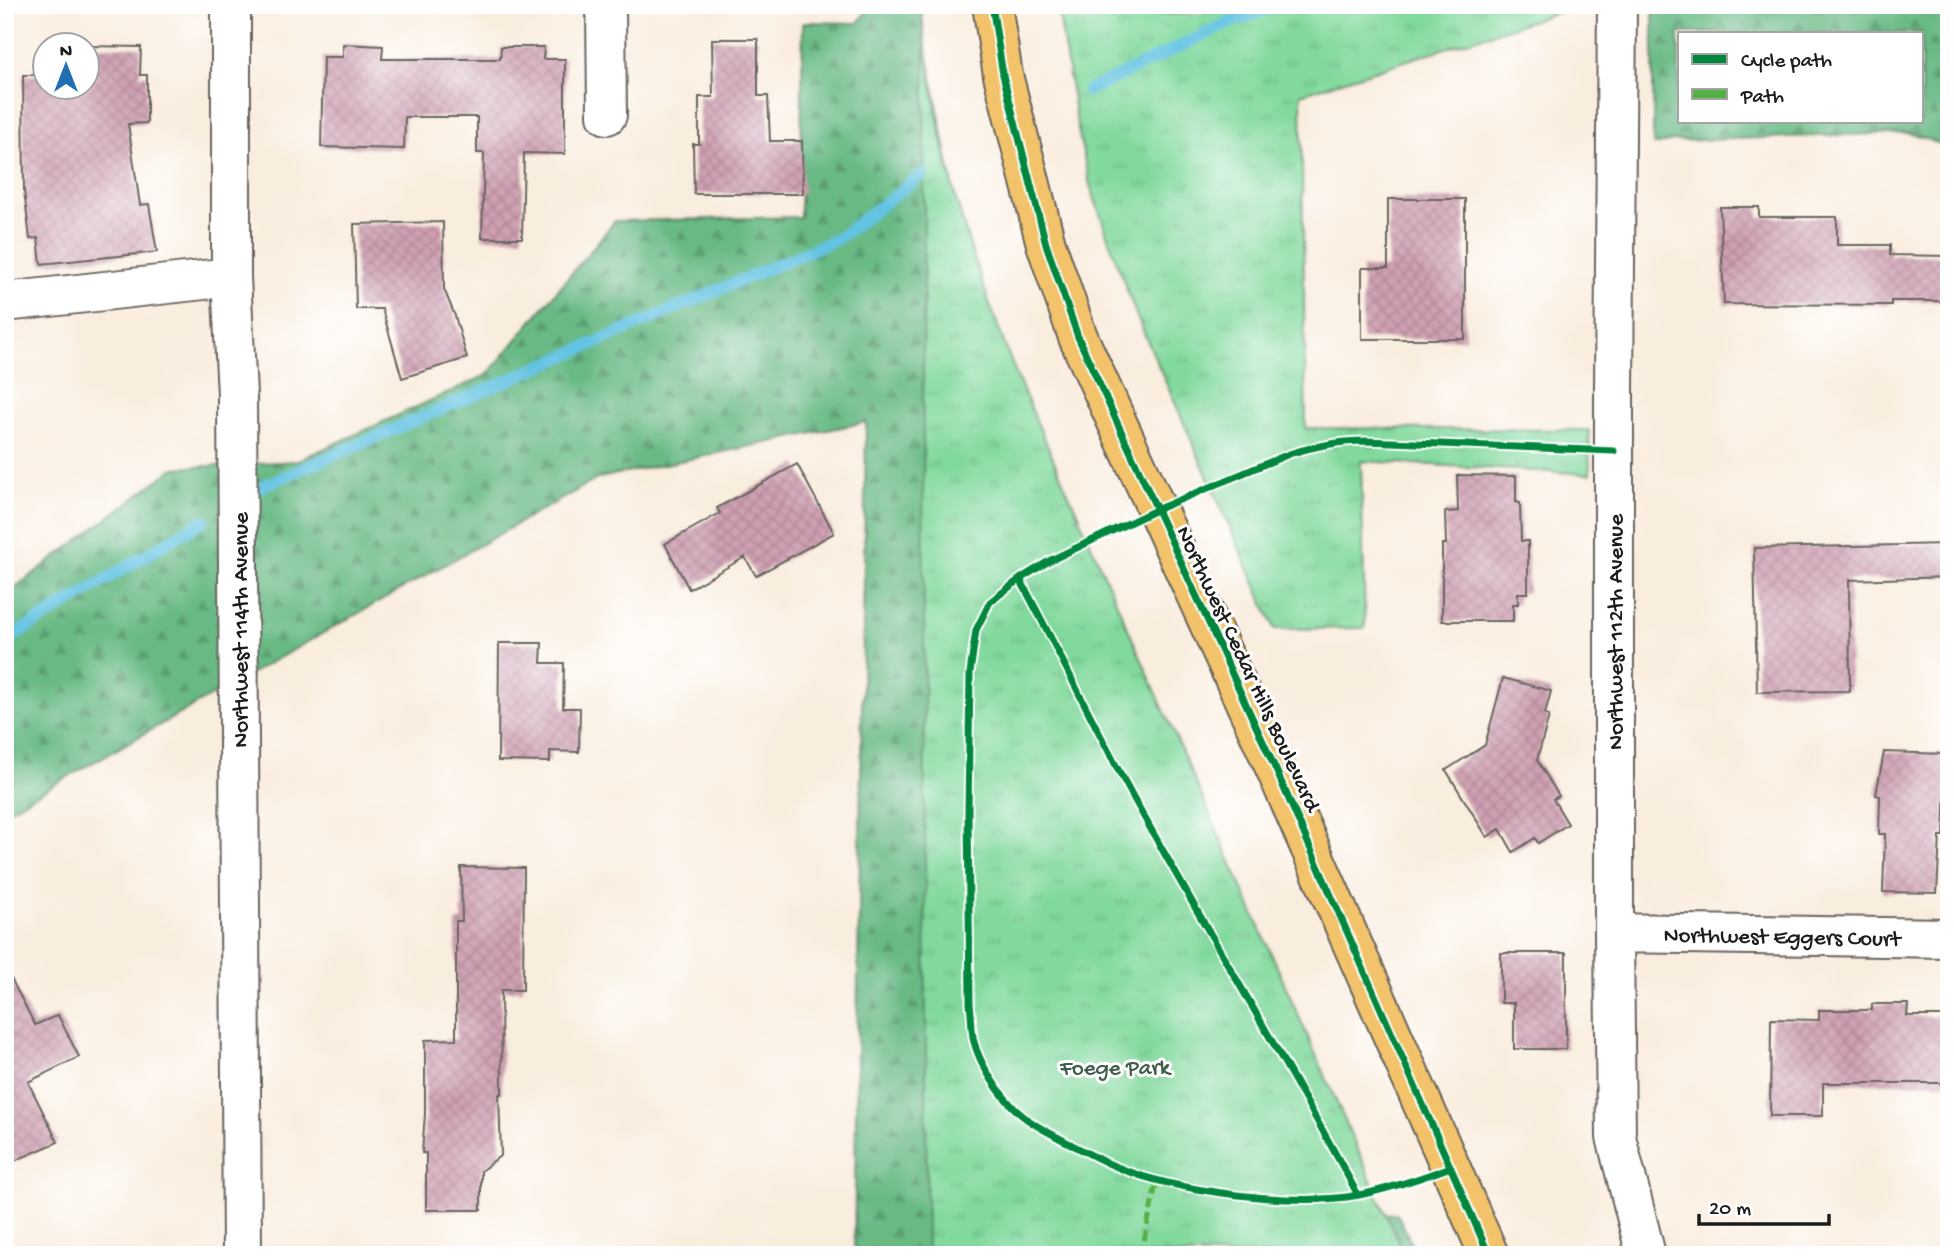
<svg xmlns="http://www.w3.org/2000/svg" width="1954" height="1260" font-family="'Gochi Hand',sans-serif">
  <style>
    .forest { fill: url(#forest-firs); stroke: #426a50; stroke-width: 2; fill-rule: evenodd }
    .park { fill: url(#park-tufts); stroke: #4e7a5c; stroke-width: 2 }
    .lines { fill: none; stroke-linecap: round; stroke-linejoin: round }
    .stream { stroke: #63c3e2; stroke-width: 12 }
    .building { fill: url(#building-cross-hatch) }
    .minor-casing { stroke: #696560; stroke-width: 42 }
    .major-casing { stroke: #696560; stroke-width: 42 }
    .minor { stroke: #fff; stroke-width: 38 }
    .major { stroke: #f2c36a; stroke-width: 38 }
    .quiet { stroke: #55b145; stroke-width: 5; stroke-dasharray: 10 5; stroke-linecap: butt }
    .cycleway-casing { stroke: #fff; stroke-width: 11 }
    .cycleway { stroke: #00873e; stroke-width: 7 }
    .labels { text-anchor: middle; stroke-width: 6; stroke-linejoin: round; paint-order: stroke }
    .street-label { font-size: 23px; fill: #1c1c1c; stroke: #fff }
    .park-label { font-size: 23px; fill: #3f5e49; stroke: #fff }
  </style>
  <defs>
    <pattern id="forest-firs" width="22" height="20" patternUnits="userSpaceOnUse" patternTransform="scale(1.75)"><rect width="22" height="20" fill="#68b984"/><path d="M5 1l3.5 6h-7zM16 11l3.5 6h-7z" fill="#5a9e71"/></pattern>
    <pattern id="park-tufts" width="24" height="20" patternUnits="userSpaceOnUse" patternTransform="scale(1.75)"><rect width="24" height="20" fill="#81d99d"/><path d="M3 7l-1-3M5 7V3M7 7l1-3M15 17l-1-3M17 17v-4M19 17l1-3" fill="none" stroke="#6fba87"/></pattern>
    <pattern id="building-cross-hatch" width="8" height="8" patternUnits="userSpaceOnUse" patternTransform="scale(1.75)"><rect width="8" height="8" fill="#cfa0b2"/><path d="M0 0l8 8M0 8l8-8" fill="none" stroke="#b18998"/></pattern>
  </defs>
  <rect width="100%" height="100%" fill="#fff"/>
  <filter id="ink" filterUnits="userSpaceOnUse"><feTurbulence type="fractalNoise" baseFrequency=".0143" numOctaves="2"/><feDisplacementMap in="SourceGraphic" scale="14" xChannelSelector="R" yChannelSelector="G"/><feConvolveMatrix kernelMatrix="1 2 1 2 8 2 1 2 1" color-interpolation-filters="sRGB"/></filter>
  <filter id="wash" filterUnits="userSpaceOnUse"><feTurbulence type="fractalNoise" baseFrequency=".00686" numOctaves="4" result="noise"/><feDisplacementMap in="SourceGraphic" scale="28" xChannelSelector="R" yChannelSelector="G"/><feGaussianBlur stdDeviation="1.57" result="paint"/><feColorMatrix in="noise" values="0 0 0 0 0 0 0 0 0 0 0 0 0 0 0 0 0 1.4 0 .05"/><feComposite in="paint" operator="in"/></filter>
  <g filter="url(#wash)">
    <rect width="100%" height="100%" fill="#f9edde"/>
    <!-- forest -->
    <path class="forest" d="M 871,5 L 921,5 L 925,42 L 986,355 L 1080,516 L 956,592 L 1230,1226 L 1397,1213 L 1417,1255 L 854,1255 L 866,422 L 599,478 L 5,812 L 5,595 L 174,468 L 297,461 L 487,375 L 615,221 L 800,217 L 803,22 L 858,23 Z
      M 1653,5 L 1949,5 L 1949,147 L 1908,133 L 1674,141 L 1653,145 ZM 1679,33 L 1921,33 L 1921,121 L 1679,121 Z"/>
    <!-- park -->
    <path class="park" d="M 1228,5 L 1581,5 L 1301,94 L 1306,428 L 1589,430 L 1590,474 L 1361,461 L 1365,628 L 1275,629 L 1137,317 L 1113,252 L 1090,185 L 1077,125 L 1059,15 L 1202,14 Z
      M 925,42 C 930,71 934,99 939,127 C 956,214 986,297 1018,379 L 1404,1255 L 927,1255 L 923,413 Z"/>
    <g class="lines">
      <!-- stream -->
      <path class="stream" d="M 1088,91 L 1226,24 L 1278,5
        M 260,487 L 837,239 L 923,174
        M 5,641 L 204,520"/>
    </g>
    <g id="blocks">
      <!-- building -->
      <path class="building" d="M 712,39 L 758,39 L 758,96 L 768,96 L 770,141 L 802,141 L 803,194 L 694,194 L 693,144 L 699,144 L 699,97 L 713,97 Z
        M 343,44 L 383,46 L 382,59 L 500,59 L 501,47 L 544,47 L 543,59 L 565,59 L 565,154 L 524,153 L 522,238 L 482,238 L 484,153 L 477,153 L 477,117 L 405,117 L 404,149 L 321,147 L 323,57 L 343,57 Z
        M 88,46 L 141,47 L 140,75 L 147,75 L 147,123 L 128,124 L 140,205 L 149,204 L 157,252 L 41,264 L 38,238 L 30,239 L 24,191 L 23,75 L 46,75 L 46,88 L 88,88 Z
        M 1388,199 L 1465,199 L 1465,339 L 1362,339 L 1362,268 L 1388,268 Z
        M 1720,207 L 1759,207 L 1759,217 L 1837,217 L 1837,245 L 1890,245 L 1890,255 L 1949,256 L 1949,301 L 1891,301 L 1891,305 L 1724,304 Z
        M 443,222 L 444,289 L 455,316 L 467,358 L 402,378 L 382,309 L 356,309 L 354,224 Z
        M 797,464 L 834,533 L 756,576 L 745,557 L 689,589 L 665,544 L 720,513 L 717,508 Z
        M 1457,475 L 1516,476 L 1516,502 L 1520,503 L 1521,541 L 1528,541 L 1528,593 L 1518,593 L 1518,604 L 1513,604 L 1513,621 L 1442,621 L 1442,544 L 1446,544 L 1445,512 L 1458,511 Z
        M 1949,544 L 1949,577 L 1849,580 L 1850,691 L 1757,692 L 1754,548 Z
        M 499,643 L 542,643 L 541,663 L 564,663 L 563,708 L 580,708 L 579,752 L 550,751 L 550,762 L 498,761 Z
        M 1503,678 L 1551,691 L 1545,714 L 1549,716 L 1537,760 L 1559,796 L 1553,799 L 1568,824 L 1538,843 L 1535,838 L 1513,852 L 1500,829 L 1487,837 L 1446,770 L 1485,745 Z
        M 1884,752 L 1947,754 L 1944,836 L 1940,836 L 1937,893 L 1883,892 L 1885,834 L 1879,834 L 1880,796 L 1876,795 Z
        M 461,867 L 524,868 L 523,990 L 501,990 L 502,1094 L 499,1094 L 501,1155 L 481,1171 L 481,1210 L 426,1210 L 426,1153 L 422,1153 L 425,1114 L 425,1040 L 456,1039 L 456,921 L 462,921 Z
        M 1501,953 L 1566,953 L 1566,1049 L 1514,1049 L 1514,1003 L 1501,1003 Z
        M 5,967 L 35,1025 L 58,1015 L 79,1057 L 28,1082 L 58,1142 L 5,1165 Z
        M 1872,1004 L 1908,1004 L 1907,1016 L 1949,1016 L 1949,1083 L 1823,1083 L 1823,1116 L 1770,1116 L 1771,1019 L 1819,1020 L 1819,1010 L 1872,1010 Z"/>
    </g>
  </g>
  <g filter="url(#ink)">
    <use href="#blocks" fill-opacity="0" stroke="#696560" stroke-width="2"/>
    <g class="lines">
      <!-- minor casing -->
      <g class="minor-casing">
        <path id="minor" d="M 231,5 L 231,277 L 237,395 L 242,1255
          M 606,5 L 607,115
          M 1617,5 L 1614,392 L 1614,933 L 1616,1137 L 1646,1255
          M 5,302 L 231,277
          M 1614,933 L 1949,938"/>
      </g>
      <!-- major casing -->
      <g class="major-casing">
        <path id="major" d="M 992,5 L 1003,75 L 1046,244 L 1078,337 L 1276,770 L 1489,1255"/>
      </g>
      <!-- minor -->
      <use href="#minor" class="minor"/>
      <!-- major -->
      <use href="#major" class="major"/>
      <!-- quiet -->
      <path class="quiet" d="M 1141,1255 L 1157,1180"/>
      <!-- cycleway casing -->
      <g class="cycleway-casing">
        <path id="cycleway" d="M 992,5 L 1003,75 L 1046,244 L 1078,337 L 1276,770 L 1489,1255
          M 1020,579 C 1055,644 1086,709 1120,773 C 1197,916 1282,1053 1358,1195
          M 1451,1167 C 1421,1178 1390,1189 1359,1195 C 1296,1207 1176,1192 1117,1167 C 1099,1160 1082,1150 1065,1141 C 1046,1131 1027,1122 1012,1106 C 996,1089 980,1064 974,1042 C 971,1030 972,1017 970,1004 L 968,812 L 970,673 L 976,630 L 990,602 L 1020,579 L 1049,561 L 1158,509 L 1289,454 C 1315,446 1339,441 1366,441 L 1614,451"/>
      </g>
      <!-- cycleway -->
      <use href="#cycleway" class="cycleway"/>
    </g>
  </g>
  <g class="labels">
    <!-- street labels -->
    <g class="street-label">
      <text transform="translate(239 630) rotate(-90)" y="8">Northwest 114th Avenue</text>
      <text transform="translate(1614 632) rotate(-90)" y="8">Northwest 112th Avenue</text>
      <text transform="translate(1250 668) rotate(65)" y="8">Northwest Cedar Hills Boulevard</text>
      <text transform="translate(1782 935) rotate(1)" y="8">Northwest Eggers Court</text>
    </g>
    <!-- park labels -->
    <g class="park-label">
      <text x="1115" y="1074">Foege Park</text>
    </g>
  </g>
  <!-- margin -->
  <rect width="1954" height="1260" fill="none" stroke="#fff" stroke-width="28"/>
  <!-- legend -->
  <rect x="1678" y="32" width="245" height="91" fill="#ffffff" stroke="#a4a4a4" stroke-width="2"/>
  <rect x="1692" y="54" width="35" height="10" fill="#00873e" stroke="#a4a4a4" stroke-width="2"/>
  <text x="1741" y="66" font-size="21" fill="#1c1c1c">Cycle path</text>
  <rect x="1692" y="89" width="35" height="10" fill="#55b145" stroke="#a4a4a4" stroke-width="2"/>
  <text x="1741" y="102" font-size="21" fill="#1c1c1c">Path</text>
  <!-- north arrow -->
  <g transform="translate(66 66)"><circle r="33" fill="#ffffff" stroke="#a4a4a4" stroke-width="2"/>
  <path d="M0-5L12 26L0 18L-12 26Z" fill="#1f6fb2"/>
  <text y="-10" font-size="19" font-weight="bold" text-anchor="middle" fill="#1c1c1c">N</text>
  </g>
  <!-- scale -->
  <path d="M1699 1214v10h130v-10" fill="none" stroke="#1c1c1c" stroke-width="3.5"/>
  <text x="1709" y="1214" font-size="21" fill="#1c1c1c" stroke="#ffffff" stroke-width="5" paint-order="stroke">20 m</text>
</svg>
